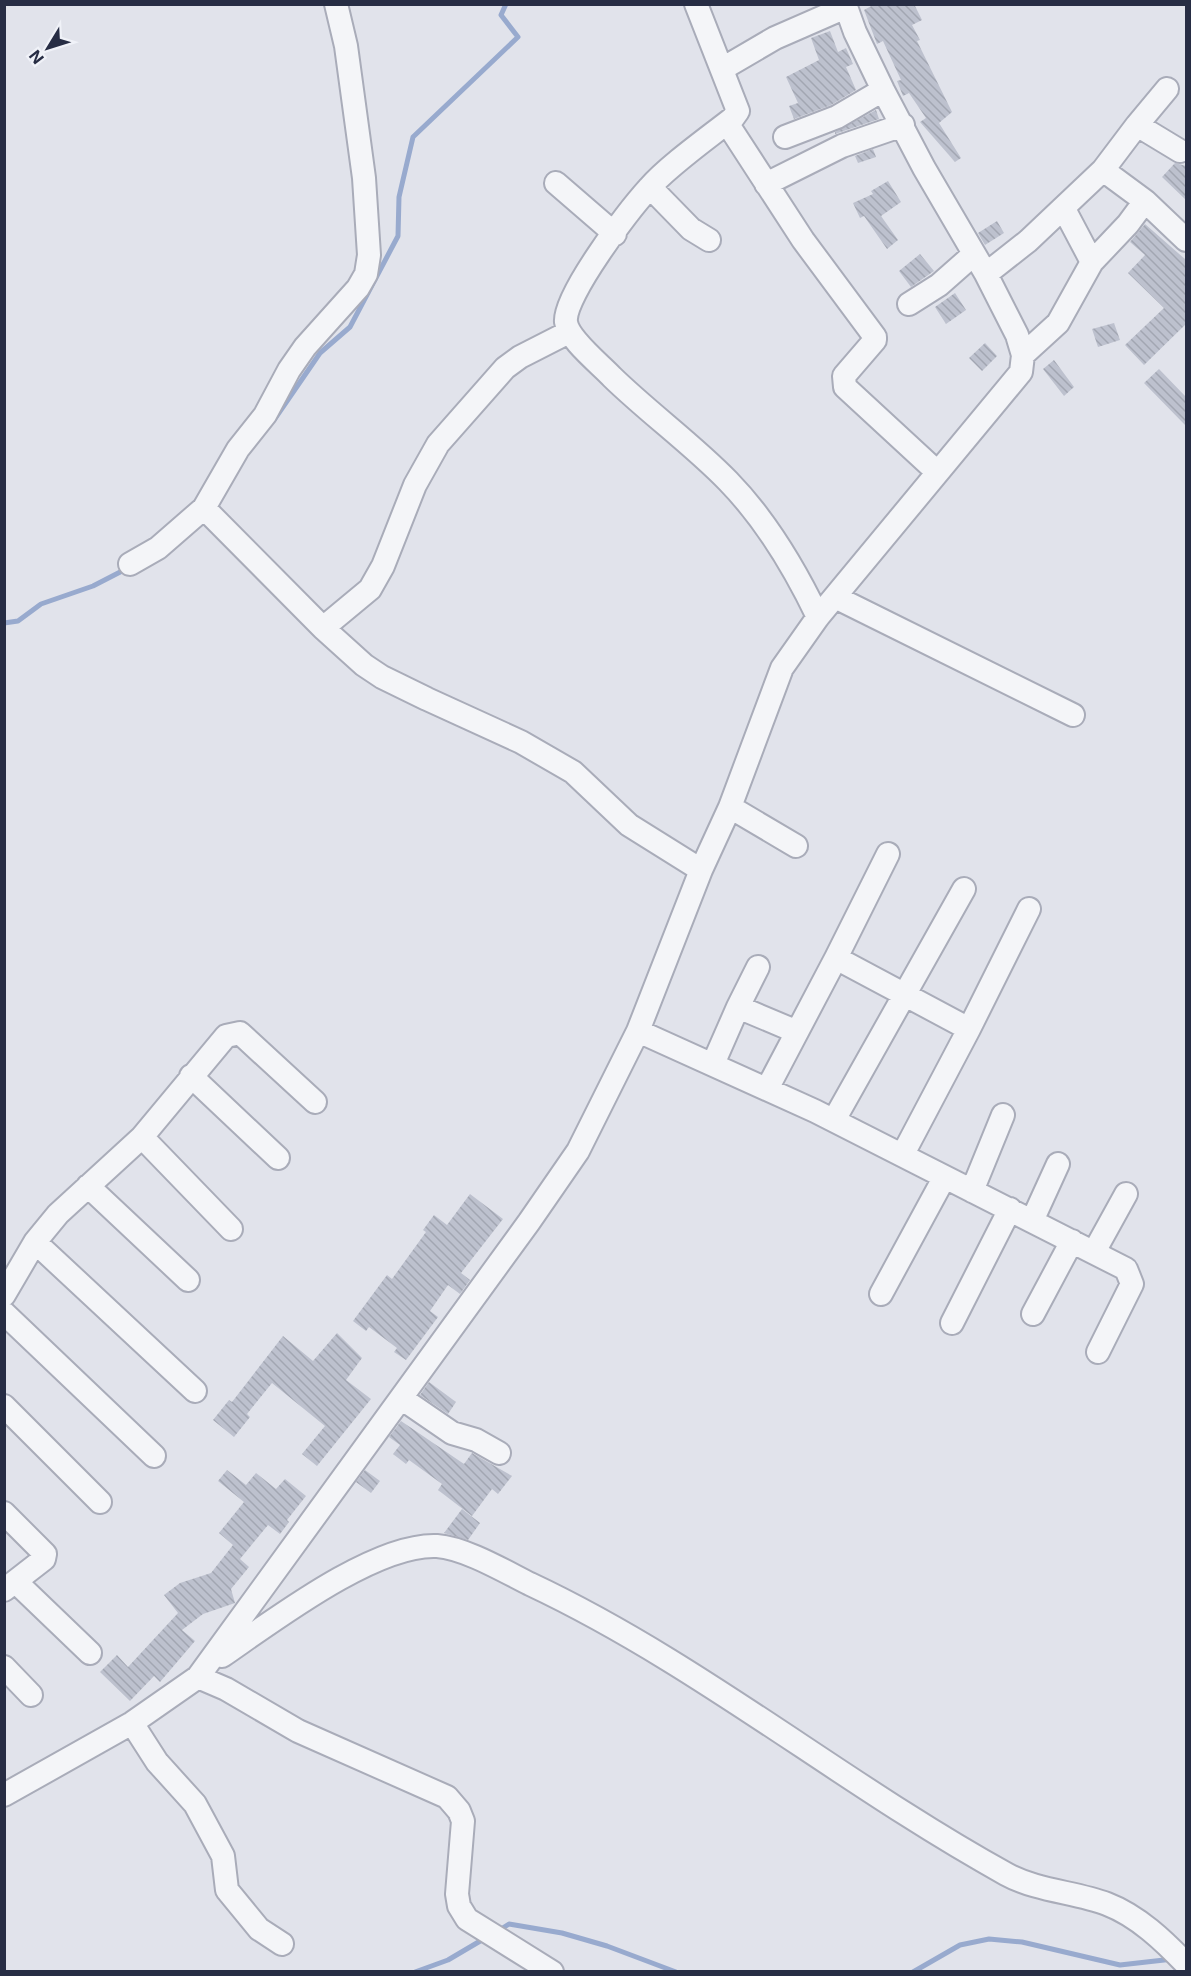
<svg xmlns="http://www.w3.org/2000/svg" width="1191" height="1976" font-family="Inter,sans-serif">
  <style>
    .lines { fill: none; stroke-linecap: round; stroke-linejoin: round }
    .stream { stroke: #98aace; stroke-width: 5 }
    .building { fill: url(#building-back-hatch) }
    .minor-casing { stroke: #a9acb9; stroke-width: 26 }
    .minor { stroke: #f4f5f8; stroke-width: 22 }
  </style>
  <defs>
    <pattern id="building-back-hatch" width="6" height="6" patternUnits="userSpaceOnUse" patternTransform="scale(1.5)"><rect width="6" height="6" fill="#bdc1ce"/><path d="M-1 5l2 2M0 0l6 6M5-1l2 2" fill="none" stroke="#a2a6b2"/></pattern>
  </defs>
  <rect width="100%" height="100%" fill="#e1e3eb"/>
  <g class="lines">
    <!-- stream -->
    <path class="stream" d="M 274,420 L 320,353 L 350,327 L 398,236 L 399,197 L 413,137 L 518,37 L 501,15 L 506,4
      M 4,623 L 18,621 L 41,604 L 93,586 L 126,569
      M 498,1931 L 509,1924 L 562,1933 L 607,1946 L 676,1972
      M 415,1972 L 448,1960 L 487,1937
      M 913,1972 L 960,1945 L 989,1939 L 1022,1942 L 1120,1965 L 1173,1959"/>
  </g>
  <!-- building -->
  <path class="building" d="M 875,4 L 914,4 L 922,20 L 912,25 L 920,40 L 917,41 L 952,112 L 939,123 L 961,158 L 955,162 L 920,122 L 926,118 L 909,93 L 903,96 L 897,81 L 901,80 L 883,41 L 877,44 L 864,10 Z
    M 830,31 L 838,52 L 846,48 L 853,64 L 846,67 L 856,90 L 831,105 L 794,119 L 789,106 L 798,103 L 786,77 L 819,60 L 811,38 Z
    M 876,110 L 879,119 L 835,134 L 835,132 Z
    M 873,149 L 876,157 L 858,163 L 855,156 Z
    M 1175,163 L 1186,166 L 1186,200 L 1162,177 Z
    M 888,181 L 901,202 L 881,216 L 898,240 L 887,249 L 864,216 L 860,218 L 853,203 L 873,194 L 871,191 Z
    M 997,221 L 1004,233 L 985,245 L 978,233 Z
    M 1145,224 L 1186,260 L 1186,324 L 1144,365 L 1125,345 L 1164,308 L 1128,273 L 1145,255 L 1130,242 Z
    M 920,254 L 934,271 L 911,287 L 899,271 Z
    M 955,293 L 966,310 L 946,324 L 935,307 Z
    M 1114,323 L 1120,340 L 1098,347 L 1092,329 Z
    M 985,343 L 997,356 L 982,371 L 969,358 Z
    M 1054,360 L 1074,387 L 1064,396 L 1043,369 Z
    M 1159,369 L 1186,397 L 1186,426 L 1144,383 Z
    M 470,1194 L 503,1219 L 461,1273 L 470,1280 L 460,1294 L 448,1285 L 430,1311 L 438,1317 L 406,1360 L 394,1352 L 397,1348 L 369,1327 L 366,1331 L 353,1321 L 387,1275 L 392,1279 L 426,1232 L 423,1230 L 434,1215 L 447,1225 Z
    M 337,1333 L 362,1358 L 346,1380 L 371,1399 L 317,1466 L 302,1454 L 325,1426 L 272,1383 L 247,1414 L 250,1417 L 234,1437 L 213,1420 L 229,1400 L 232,1402 L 283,1336 L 313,1361 Z
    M 429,1382 L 456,1402 L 448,1414 L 420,1395 Z
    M 401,1421 L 464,1464 L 472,1453 L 512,1476 L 498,1494 L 492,1489 L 472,1516 L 438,1490 L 442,1484 L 409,1460 L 406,1464 L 393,1454 L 400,1445 L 389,1437 Z
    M 227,1470 L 246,1485 L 256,1473 L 276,1489 L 285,1479 L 306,1496 L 287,1520 L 289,1522 L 280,1534 L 268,1525 L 240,1559 L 249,1567 L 231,1589 L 235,1603 L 203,1614 L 182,1630 L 195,1641 L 160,1682 L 154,1676 L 130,1701 L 100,1672 L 117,1655 L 128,1667 L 178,1613 L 164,1595 L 180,1583 L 211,1573 L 233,1545 L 219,1533 L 244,1502 L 218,1481 Z
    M 365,1470 L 380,1481 L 371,1493 L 356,1482 Z
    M 462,1509 L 480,1523 L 468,1540 L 444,1533 Z"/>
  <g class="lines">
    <!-- minor casing -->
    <g class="minor-casing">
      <path id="minor" d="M 336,4 L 346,46 L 364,178 L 369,255 L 366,274 L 358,288 L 305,347 L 289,370 L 265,415 L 238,449 L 204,508 L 323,628 L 364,665 L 382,677 L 427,699 L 521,742 L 573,772 L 629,825 L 701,870
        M 696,4 L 738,111 L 733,118 C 709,137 668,166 649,188 C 630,209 563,296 566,322 C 568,339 600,364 612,377 C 649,413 692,444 728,481 C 765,519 795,569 818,617
        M 722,69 L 775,38 L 846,7
        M 727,123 L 803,240 L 875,337 L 875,340 L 844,376 L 845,387 L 936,471
        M 1137,125 L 1167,89
        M 785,137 L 837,117 L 883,90
        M 1103,170 L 1145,201 L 1186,240
        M 556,183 L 615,234
        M 766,184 L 842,146 L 903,125
        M 650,187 L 691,229 L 709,240
        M 1064,209 L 1092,262
        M 986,274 L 1028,241 L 1103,170 L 1137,125 L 1180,151
        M 909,304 L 939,285 L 973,255
        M 1023,355 L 1058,323 L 1092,262 L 1128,224 L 1145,201
        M 130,564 L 158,548 L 204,508
        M 835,597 L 1073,715
        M 323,628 L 370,589 L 383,566 L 415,485 L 438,444 L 505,368 L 520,357 L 569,332
        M 730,807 L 796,846
        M 836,958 L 888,854
        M 738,1007 L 758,967
        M 969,1029 L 1029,909
        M 638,1031 L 815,1111 L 1126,1269 L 1132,1284 L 1098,1352
        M 713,1064 L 738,1007 L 795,1031
        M 191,1076 L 278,1158
        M 767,1089 L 836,958 L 969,1029 L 903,1154
        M 834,1120 L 964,889
        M 142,1137 L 231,1229
        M 88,1186 L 188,1280
        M 972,1191 L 1003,1115
        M 1032,1221 L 1058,1164
        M 35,1242 L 195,1391
        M 1094,1252 L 1126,1194
        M 881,1294 L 944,1178
        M 4,1295 L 35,1242 L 58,1214 L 142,1137 L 226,1036 L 240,1033 L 315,1102
        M 4,1313 L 154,1456
        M 1033,1314 L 1072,1241
        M 952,1323 L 1010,1209
        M 401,1398 L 452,1433 L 476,1440 L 499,1453
        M 4,1406 L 100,1502
        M 4,1513 L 45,1554 L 44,1559 L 4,1590
        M 16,1582 L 90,1653
        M 222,1656 C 273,1621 375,1543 437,1546 C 465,1548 504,1571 530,1584 C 698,1663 843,1784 1006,1874 C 1037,1891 1075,1892 1107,1904 C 1138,1916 1164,1941 1186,1964
        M 4,1667 L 31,1695
        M 198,1677 L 226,1689 L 298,1731 L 447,1797 L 459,1811 L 463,1821 L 457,1894 L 459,1906 L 467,1919 L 552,1972
        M 132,1723 L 157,1762 L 195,1804 L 223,1856 L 227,1890 L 259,1929 L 282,1944
        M 4,1795 L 132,1723 L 198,1677 L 529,1222 L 578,1151 L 638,1031 L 701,870 L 730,807 L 782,668 L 818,617 L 1021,372 L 1023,355 L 1017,335 L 986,274 L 924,168 L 883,90 L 855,32 L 845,4"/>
    </g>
    <!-- minor -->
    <use href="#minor" class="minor"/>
  </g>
  <!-- border -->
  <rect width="1191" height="1976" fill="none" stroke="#272d44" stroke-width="12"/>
  <!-- north arrow -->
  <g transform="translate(48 48) rotate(232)" stroke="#f0f2f8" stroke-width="4.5" paint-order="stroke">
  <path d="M0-4.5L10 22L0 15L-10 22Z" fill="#272d44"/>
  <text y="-9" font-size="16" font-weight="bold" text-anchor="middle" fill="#272d44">N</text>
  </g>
</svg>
